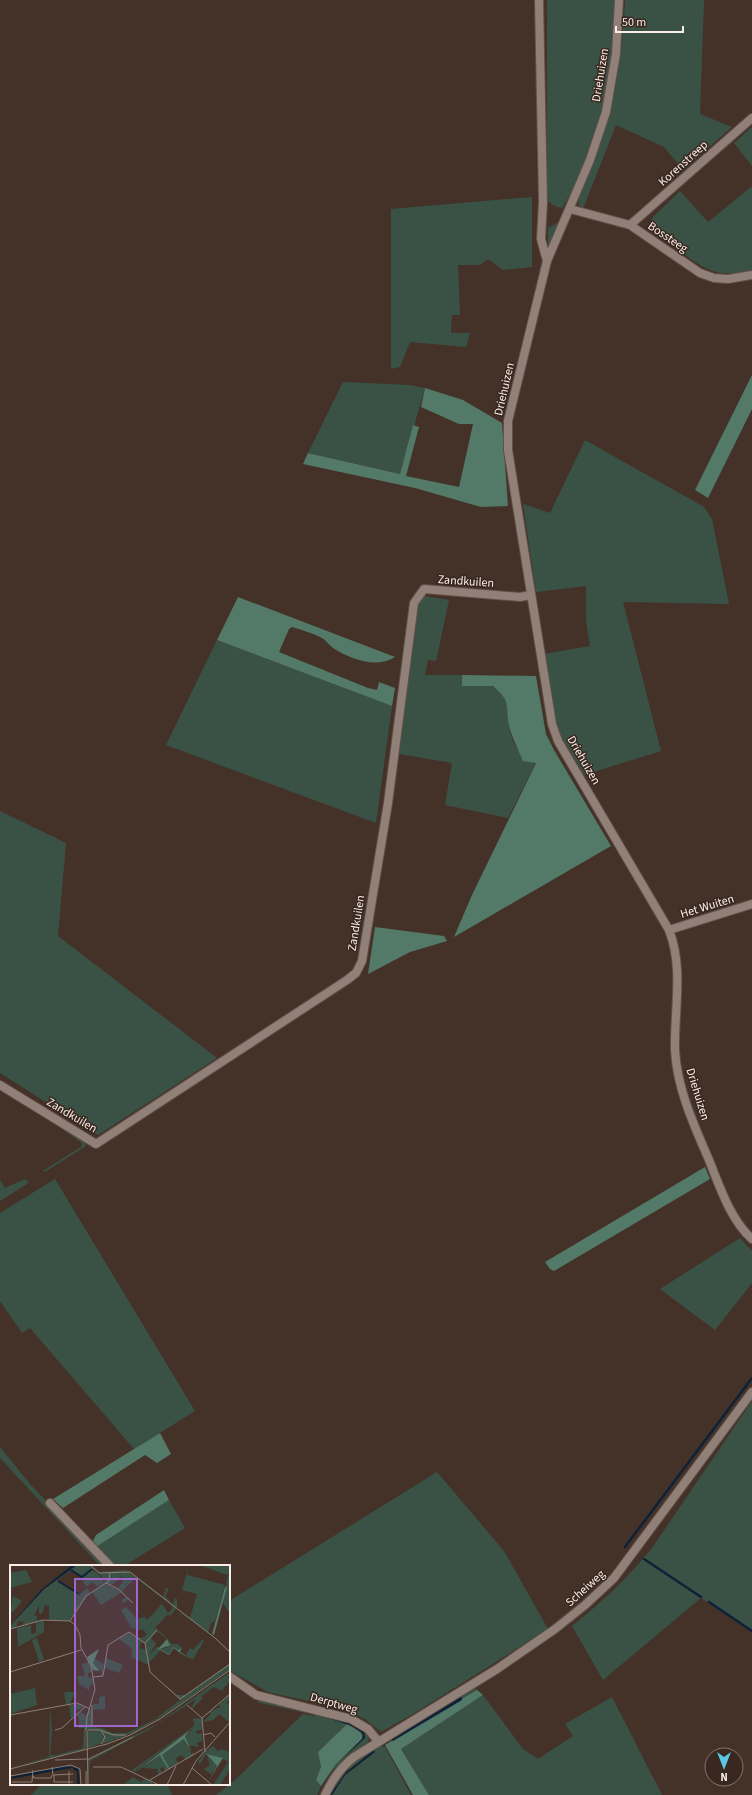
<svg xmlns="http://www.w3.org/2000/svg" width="752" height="1795" font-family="'Source Sans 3',sans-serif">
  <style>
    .green { fill: #3a5246 }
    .forest { fill: #537a68 }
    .water { fill: #0d2239 }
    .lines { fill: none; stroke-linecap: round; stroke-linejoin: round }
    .stream { stroke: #0d2239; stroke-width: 2.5 }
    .street-casing { stroke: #615047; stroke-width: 10 }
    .street { stroke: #908077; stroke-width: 8 }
    .labels { text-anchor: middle; stroke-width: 3; stroke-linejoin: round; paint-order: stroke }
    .street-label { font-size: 12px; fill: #f9ede7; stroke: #39281f }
    .inset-river { fill: none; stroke: #0d2239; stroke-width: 2 }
    .inset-road { fill: none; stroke: #8c7d75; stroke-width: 1 }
    .view { fill: #a166cb; fill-opacity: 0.15; stroke: #a166cb; stroke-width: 2 }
    .inset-edge { fill: none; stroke: #f9ede7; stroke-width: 2 }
  </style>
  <rect width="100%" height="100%" fill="#443229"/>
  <!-- green -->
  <path class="green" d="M 547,0 L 614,0 C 614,18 616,37 614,55 C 608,108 590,164 562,208 L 554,206 L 547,200 Z
    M 625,0 L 704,0 L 700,114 L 732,127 L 683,170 L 664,147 L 616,125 L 583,209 L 579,205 L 578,199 C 585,183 593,167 598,151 C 615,103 623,51 625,0 Z
    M 752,127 L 752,166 L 734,143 Z
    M 752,186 L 752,271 C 742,272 731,274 721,273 C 698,270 669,241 651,227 L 652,218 L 680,191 L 708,222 Z
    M 532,197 L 532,267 L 503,270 L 488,259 L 480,265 L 458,265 L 460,315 L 452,315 L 451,333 L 470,333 L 466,347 L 410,342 L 400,367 L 391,369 L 391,209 Z
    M 559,222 L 548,249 L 548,228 Z
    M 343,382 L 409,385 L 425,388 L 400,474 L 308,453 Z
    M 585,440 L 704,507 L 712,519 L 729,604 L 623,602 L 661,751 L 584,775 L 558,732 L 544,654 L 590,646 L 586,621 L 586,586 L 536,592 L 523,504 L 550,513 Z
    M 424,596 L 449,600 L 436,661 L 428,660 L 425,675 L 462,675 L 462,686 L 493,686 C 499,691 506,697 508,705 C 511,719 507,738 519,750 C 524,755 531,758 536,762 L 508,818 L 445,805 L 452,763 L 399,754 L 418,601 Z
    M 217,640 L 392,706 L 376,823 L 166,745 Z
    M 0,811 L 66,843 L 58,936 L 217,1058 L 98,1135 L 0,1073 Z
    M 64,1127 L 85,1141 L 86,1146 L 45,1172 L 43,1171 L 82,1146 L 82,1143 L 62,1129 Z
    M 25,1179 L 26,1181 L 29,1180 L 27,1184 L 0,1201 L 0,1180 L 5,1188 Z
    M 55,1179 L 195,1411 L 134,1449 L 30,1328 L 22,1333 L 0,1301 L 0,1213 Z
    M 740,1238 L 752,1251 L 752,1283 L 715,1330 L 660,1289 Z
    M 752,1401 L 752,1631 L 701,1598 L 603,1680 L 572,1626 C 601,1603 628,1578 652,1548 Z
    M 0,1447 L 30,1484 L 108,1566 L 100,1566 L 0,1458 Z
    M 437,1472 L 504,1551 L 548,1629 L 413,1714 L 381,1732 L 365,1719 L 344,1709 L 268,1692 L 229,1670 L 229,1601 Z
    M 169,1500 L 185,1528 L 124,1566 L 114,1566 L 96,1547 Z
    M 473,1686 L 477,1690 L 463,1699 L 460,1697 L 381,1746 L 385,1747 L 411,1795 L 332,1795 L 345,1775 L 375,1752 L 346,1772 L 330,1795 L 327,1795 L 332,1785 L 355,1759 Z
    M 483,1695 L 523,1749 L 538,1759 L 573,1736 L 565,1724 L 612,1697 L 662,1795 L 429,1795 L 401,1749 Z
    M 261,1699 C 281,1704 353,1716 365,1730 C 369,1735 369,1739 368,1745 L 322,1795 L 319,1795 L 336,1764 L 365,1738 L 364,1732 L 347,1722 L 325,1717 L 347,1724 L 318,1752 L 321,1767 L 316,1780 L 321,1786 L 317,1795 L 216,1795 L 233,1782 L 303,1714 L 314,1716 L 315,1715 L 256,1702 Z
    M 42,1784 L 167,1784 L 172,1795 L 31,1795 Z"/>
  <!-- forest -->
  <path class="forest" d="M 752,375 L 752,409 L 708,498 L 695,490 Z
    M 425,388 L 463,400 L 502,423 L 508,506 L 481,507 L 415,488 L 303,464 L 308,453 L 400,474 L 413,425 L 419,427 L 406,476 L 459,487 L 473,424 L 459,424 L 421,407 Z
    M 238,597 L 395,657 C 376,669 350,659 333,648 C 329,645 326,640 322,638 C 312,633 302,630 292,627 L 289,629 L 279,652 L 368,688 L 377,690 L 379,682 L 395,688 L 392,706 L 217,640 Z
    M 462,675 L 536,676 L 546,734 L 554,750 L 611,846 L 454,937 L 472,895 L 536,763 L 523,761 C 518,749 512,738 509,725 C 505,704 512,703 493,686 L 462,686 Z
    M 375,927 L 444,936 L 447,941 L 410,952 L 368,974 Z
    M 705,1167 L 710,1179 L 554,1271 L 550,1269 L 545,1262 Z
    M 160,1433 L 171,1454 L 157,1463 L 145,1455 L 63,1508 L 53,1499 Z
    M 164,1490 L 169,1500 L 96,1547 L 93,1541 L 96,1535 Z
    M 477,1690 L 483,1695 L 401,1749 L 429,1795 L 413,1795 L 385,1745 Z
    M 347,1724 L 361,1732 L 363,1738 L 336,1764 L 321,1786 L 316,1780 L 321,1767 L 318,1752 Z"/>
  <!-- water -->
  <path class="water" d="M 460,1697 L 462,1698 L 462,1700 L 393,1741 L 392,1740 L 392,1738 Z
    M 325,1717 L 347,1722 L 364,1732 L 365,1738 L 342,1759 L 362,1739 L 363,1734 L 352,1726 Z
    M 374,1750 L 375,1752 L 345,1775 L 332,1795 L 330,1795 L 346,1772 Z"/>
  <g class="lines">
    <!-- stream -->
    <path class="stream" d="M 625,1547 L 752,1378
      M 644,1559 L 701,1597
      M 709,1602 L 752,1631"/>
    <!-- street casing -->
    <g class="street-casing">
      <path id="street" d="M 619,0 L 616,54 L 606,112 L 590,160 L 547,261 L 508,421 L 508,450 L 552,724 L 558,741 L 669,930 C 684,968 674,1010 675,1050 C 677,1089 694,1125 709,1160 C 720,1187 730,1219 752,1239
        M 539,1 L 543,202 L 541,239 L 547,261
        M 570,209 L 630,225 L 700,273 L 714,278 L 728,279 L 752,275
        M 630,225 L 752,118
        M 669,930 L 752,904
        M 0,1085 L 96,1144 L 347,980 L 356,973 L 362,961 L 388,803 L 414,603 L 424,589 L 520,597 L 531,595
        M 50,1503 L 110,1566
        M 229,1676 L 256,1695 L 351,1719 L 368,1729 L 378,1741
        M 325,1795 C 332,1780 341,1767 354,1757 L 497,1669 L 555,1629 L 585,1605 L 614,1578 L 752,1392"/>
    </g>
    <!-- street -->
    <use href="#street" class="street"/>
  </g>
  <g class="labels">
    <!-- street labels -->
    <g class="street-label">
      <text transform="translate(600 75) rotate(-81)" y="4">Driehuizen</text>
      <text transform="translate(683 163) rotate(-42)" y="4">Korenstreep</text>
      <text transform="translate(668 237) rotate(34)" y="4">Bossteeg</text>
      <text transform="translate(504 389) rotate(-77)" y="4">Driehuizen</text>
      <text transform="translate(466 581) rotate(4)" y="4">Zandkuilen</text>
      <text transform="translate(584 760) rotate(60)" y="4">Driehuizen</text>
      <text transform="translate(707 906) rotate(-17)" y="4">Het Wuiten</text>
      <text transform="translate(356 923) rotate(-81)" y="4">Zandkuilen</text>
      <text transform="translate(698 1094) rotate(73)" y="4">Driehuizen</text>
      <text transform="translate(72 1115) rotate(31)" y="4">Zandkuilen</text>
      <text transform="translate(585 1588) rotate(-42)" y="4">Scheiweg</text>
      <text transform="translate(334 1703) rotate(16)" y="4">Derptweg</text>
    </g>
  </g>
  <!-- overview -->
  <g transform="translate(10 1565)">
    <rect width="220" height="220" fill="#443229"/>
    <path d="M 67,0 L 80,0 L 90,7 L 116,5 L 153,32 L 156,23 L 159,24 L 155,31 L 163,40 L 165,33 L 167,34 L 167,43 L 160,51 L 158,49 L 146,62 L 146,65 L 147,64 L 161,77 L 161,79 L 168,79 L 172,83 L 168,85 L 165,82 L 159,89 L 150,84 L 156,83 L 160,77 L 147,66 L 141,73 L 146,79 L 138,91 L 148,81 L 150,86 L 139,97 L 141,107 L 139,100 L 121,92 L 122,84 L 109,74 L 119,68 L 135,78 L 131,78 L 130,83 L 136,85 L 136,77 L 128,73 L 128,72 L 131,73 L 137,70 L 134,65 L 124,64 L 127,61 L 122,64 L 111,45 L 116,42 L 127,54 L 135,52 L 119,34 L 113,38 L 112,35 L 117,32 L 106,21 L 108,23 L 113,17 L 112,11 L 102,20 L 106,21 L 97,19 L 88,22 L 95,17 L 90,9 L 83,3 L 77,8 L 82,5 L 89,10 L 94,17 L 87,22 L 83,17 L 76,22 L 71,12 L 61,5 L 48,15 L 69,30 L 77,23 L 80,27 L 59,56 L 39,55 L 39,41 L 35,40 L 32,49 L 29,48 L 29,41 L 24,50 L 27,51 L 27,56 L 11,62 L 14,57 L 8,56 L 6,63 L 0,64 L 0,61 L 33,25 ZM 119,8 L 160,39 L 163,43 L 158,48 L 152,39 L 137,55 L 112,26 L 125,13 ZM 179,0 L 177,10 L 215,20 L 205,56 L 201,58 L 198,67 L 172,49 L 167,53 L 172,48 L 180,53 L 187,29 L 172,25 ZM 190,0 L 220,0 L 220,7 L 217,10 ZM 16,5 L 22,17 L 0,23 L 0,8 ZM 218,10 L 220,12 L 220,49 L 213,38 ZM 95,19 L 112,27 L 91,40 L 82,27 ZM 3,31 L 12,36 L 3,47 L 0,47 ZM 34,55 L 34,67 L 8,82 L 7,63 L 21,60 L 21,69 L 26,68 L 26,58 ZM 27,73 L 34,95 L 29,97 L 22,75 ZM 192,75 L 194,76 L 183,94 L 176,90 L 180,83 L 183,85 ZM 96,93 L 113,100 L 109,108 L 95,103 ZM 85,94 L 94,99 L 92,112 L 90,112 L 92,106 L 86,105 L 83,98 ZM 79,97 L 82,107 L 78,108 L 79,113 L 83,112 L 84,120 L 81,119 L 79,125 L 69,119 L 67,111 L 75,111 L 72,99 ZM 220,98 L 220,104 L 153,151 L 127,166 L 90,180 L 93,178 L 92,166 L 76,165 L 76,157 L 76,184 L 0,203 L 39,192 L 40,143 L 42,165 L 40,190 L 46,190 L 73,183 L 74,163 L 69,163 L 69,152 L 67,151 L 71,147 L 76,151 L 79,144 L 82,145 L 82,162 L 92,163 L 102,168 L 117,168 L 144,155 L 170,135 L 159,123 L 159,122 L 166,130 L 176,130 ZM 220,107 L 218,113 L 220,116 L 212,125 L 214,127 L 204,122 L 191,131 L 193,133 L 182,144 L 181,143 L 186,134 L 140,164 L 80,196 L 78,220 L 78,194 L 147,159 ZM 25,123 L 27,140 L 0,149 L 0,129 ZM 54,127 L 65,127 L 60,139 L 56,139 ZM 220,129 L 220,135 L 216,138 L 220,139 L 220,156 L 213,165 L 219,157 L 209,149 L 203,155 L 193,157 L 201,149 L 199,147 L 210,142 L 209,140 ZM 95,131 L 95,144 L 83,145 L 83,139 L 89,139 L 89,132 ZM 69,139 L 73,143 L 64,146 L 66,149 L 61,154 L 59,140 ZM 183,153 L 192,154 L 192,165 L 186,166 L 187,169 L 192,168 L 192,176 L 186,178 L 189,182 L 179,180 L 175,171 L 182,165 L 180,164 L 124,207 L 121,206 L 184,161 ZM 88,166 L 94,170 L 90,179 L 78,183 L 78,167 ZM 175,174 L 182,190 L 175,194 L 172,190 L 166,193 L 168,198 L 158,203 L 152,190 ZM 203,181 L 208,186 L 212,184 L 220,187 L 220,204 L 210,220 L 203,220 L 218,197 L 213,194 L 196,189 L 190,199 L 188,197 L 183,204 L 195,187 ZM 151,189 L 158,204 L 155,206 L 153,202 L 150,203 L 152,208 L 148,210 L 148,204 L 133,203 ZM 197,192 L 207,201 L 201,209 L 194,204 L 200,200 ZM 123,212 L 131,217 L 135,214 L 142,217 L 142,220 L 113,220 Z" fill="#3a5246" fill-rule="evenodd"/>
    <path d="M 215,22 L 217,22 L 204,70 L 202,69 ZM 157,74 L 160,80 L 150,84 L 159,89 L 164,82 L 168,85 L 172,83 L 170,87 L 185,96 L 170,88 L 164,83 L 159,90 L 148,84 ZM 89,84 L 83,98 L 89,106 L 83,105 L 77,92 ZM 181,164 L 175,171 L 183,190 L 175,195 L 183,189 L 174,174 L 152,190 L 159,203 L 172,197 L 158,204 L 150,190 L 124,208 ZM 196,189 L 213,193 L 198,217 L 207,201 Z" fill="#537a68"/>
    <path d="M 62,0 L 67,0 L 34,24 L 0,61 L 31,25 ZM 54,201 L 68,203 L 70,220 L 67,220 L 67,207 L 62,203 L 0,214 L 0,212 Z" fill="#0d2239"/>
    <path class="inset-river" d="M 61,5 L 72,12 L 82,4M 48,16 L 69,29"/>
    <path class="inset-road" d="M 80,0 L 89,8 L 120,7 L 205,73 L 220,87M 96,18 L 108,24 L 123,38M 60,56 L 65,60 L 70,70 L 71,83 L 81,101 L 85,124 L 77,152 L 76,166M 60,56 L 76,31 L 99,16 L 100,7M 0,64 L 33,55 L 60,56M 135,78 L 140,107 L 170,134 L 220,99M 135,78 L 147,65M 0,107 L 71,85M 83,112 L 93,111 L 98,80 L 119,67 L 135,78M 82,140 L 82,161M 177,140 L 192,153M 0,150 L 67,138 L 80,144M 45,165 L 52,163 L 75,142M 77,167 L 78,220M 77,167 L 79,165 L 89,165 L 104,170 L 116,170M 193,170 L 201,168 L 205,172M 91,179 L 95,172 L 91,166M 195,187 L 192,153 L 220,129M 45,195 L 77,194M 77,195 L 123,172M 42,202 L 43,210 L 63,209M 83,202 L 111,202 L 149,220M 182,203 L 202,220M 0,204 L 97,179 L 120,170 L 150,154 L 220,105M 59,206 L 59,220M 76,206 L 76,220M 44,210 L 44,217 L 63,217M 0,211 L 61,200 L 70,204 L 71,220M 23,211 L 24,213 L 41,213 L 42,210M 140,215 L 193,184M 2,217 L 22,217 L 23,205M 157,220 L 166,201M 173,220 L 186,196 L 220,157"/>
    <path class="view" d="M 65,14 L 127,14 L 127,161 L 65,161 Z"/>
    <rect width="220" height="220" class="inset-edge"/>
  </g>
  <!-- north arrow -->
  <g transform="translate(724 1767) rotate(180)"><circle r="19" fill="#39281f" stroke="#86776f"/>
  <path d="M0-3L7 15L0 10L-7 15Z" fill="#5ac8e5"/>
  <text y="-6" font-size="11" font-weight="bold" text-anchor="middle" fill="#f9ede7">N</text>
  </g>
  <!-- scale -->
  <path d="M616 26v6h67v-6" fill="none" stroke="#f9ede7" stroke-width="2"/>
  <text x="622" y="26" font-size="12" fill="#f9ede7" stroke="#39281f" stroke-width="3" paint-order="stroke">50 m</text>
</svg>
